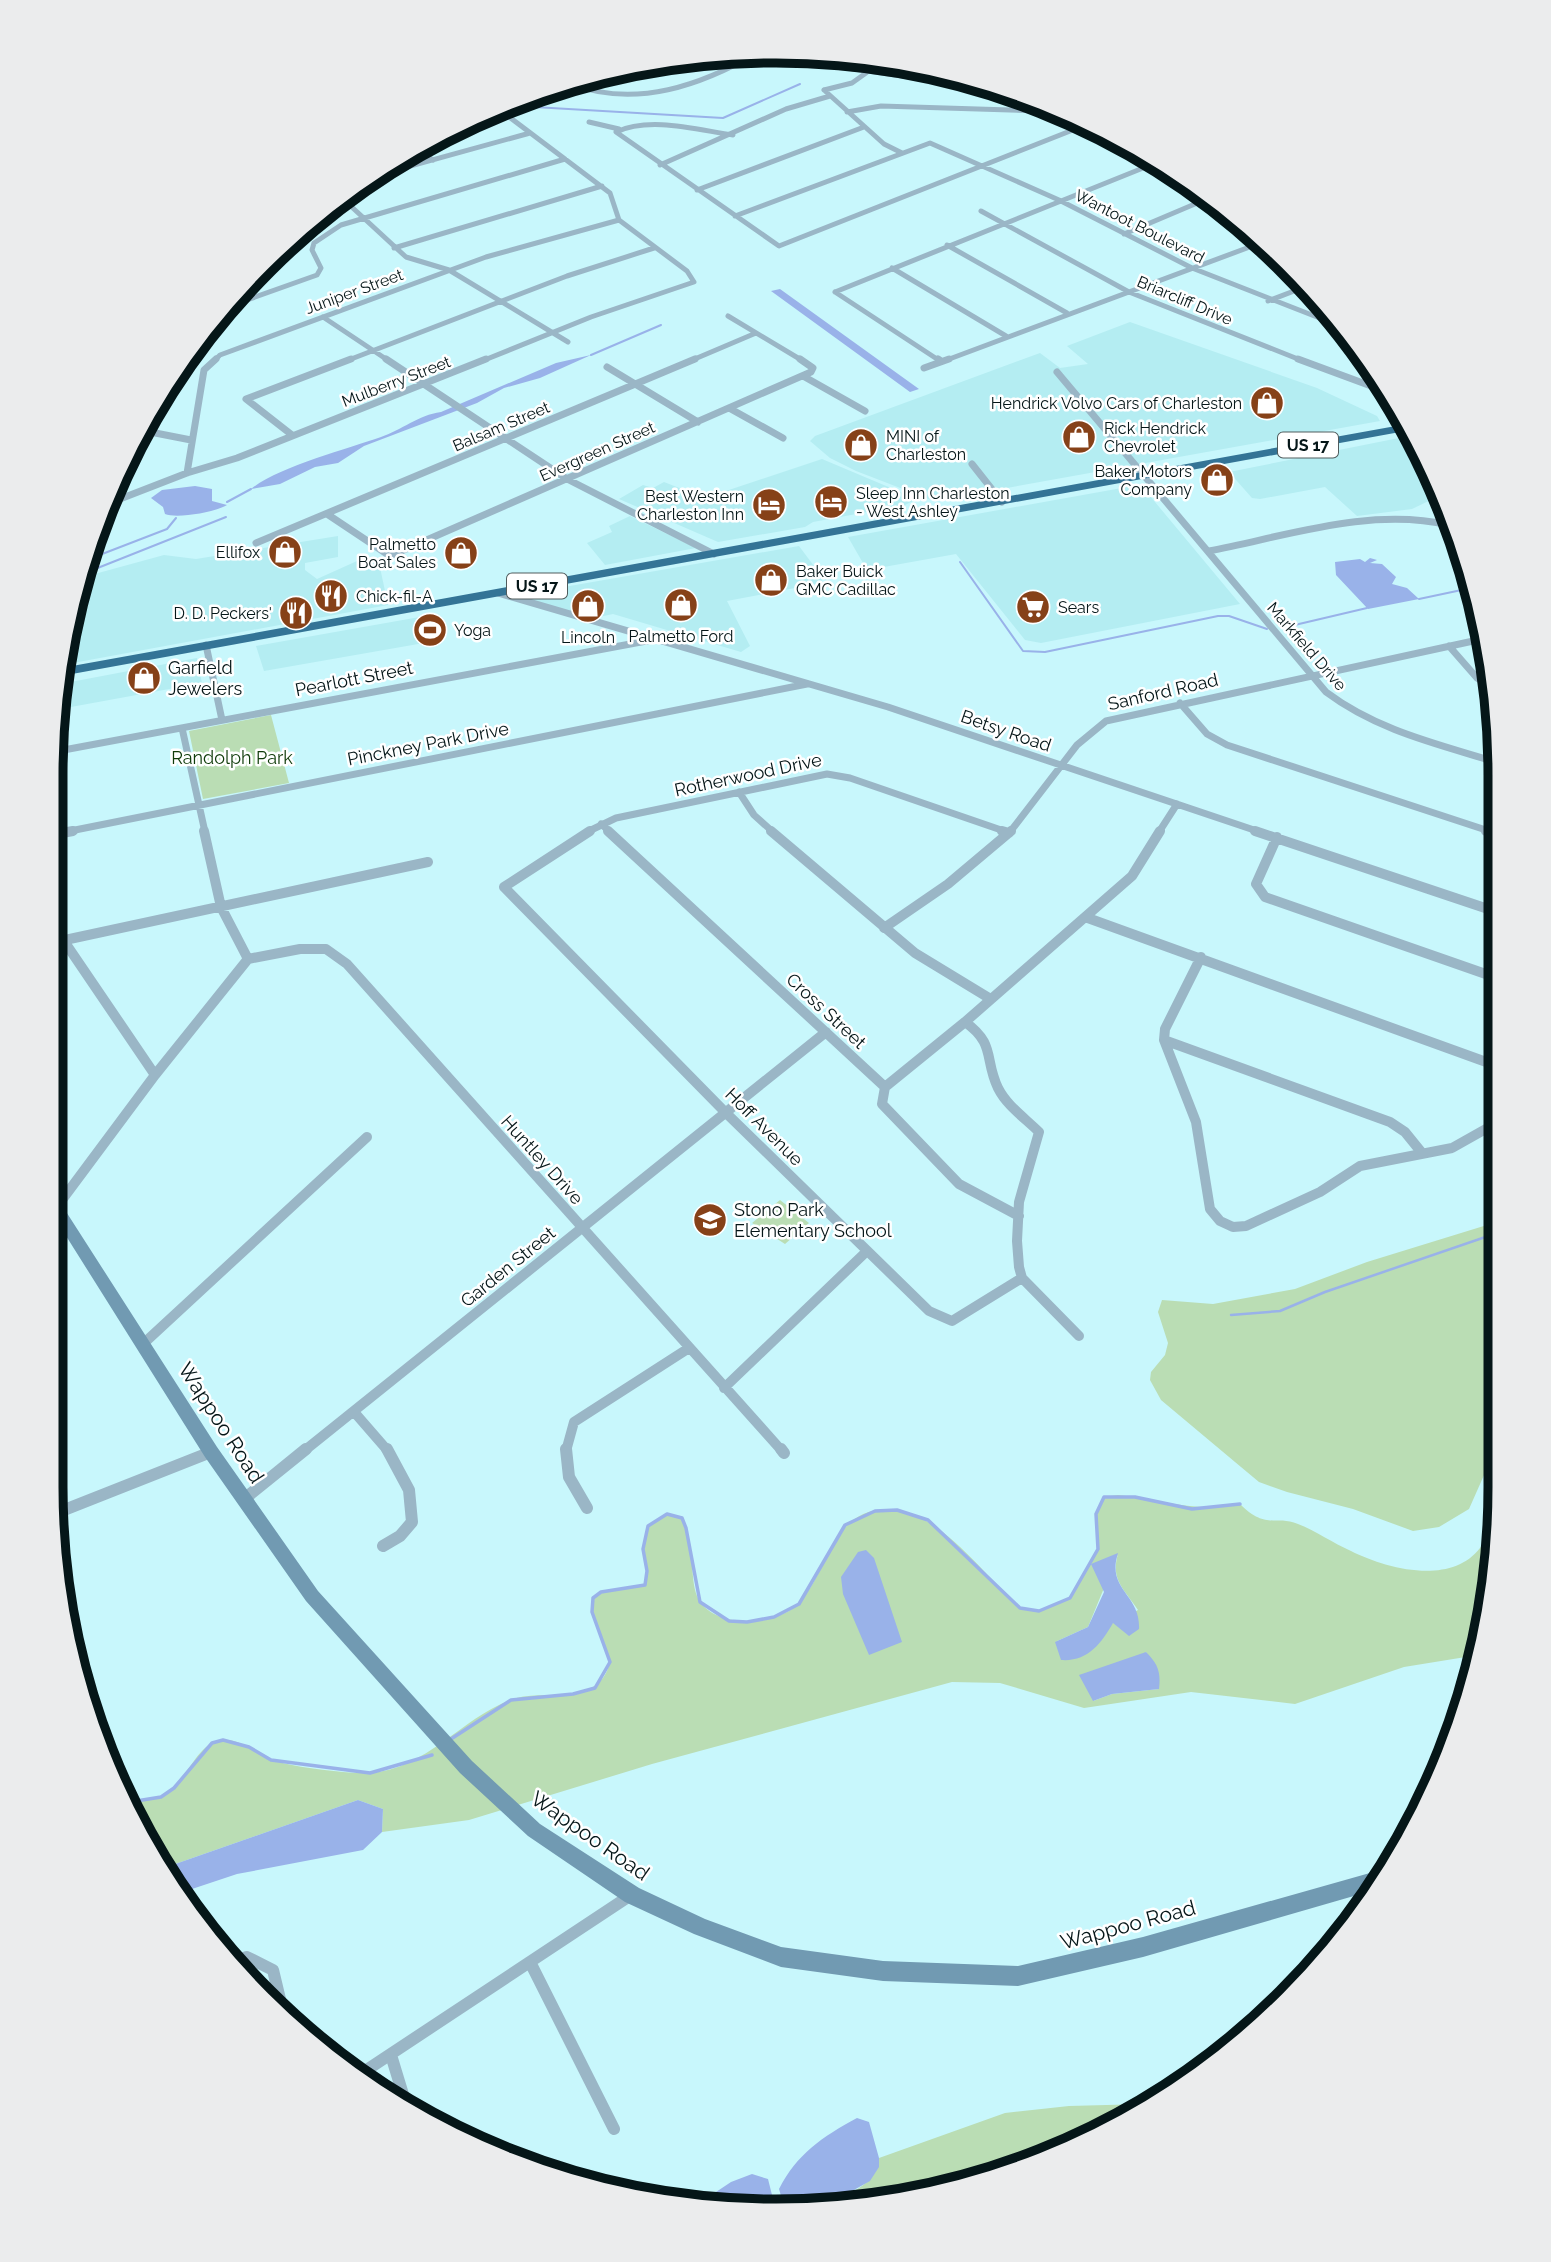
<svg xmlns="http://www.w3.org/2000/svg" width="1551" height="2262" font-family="Raleway,sans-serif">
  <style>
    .built { fill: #b4edf2 }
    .green { fill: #baddb4; fill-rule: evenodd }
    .water { fill: #99b2e9 }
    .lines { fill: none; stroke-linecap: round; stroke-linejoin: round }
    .stream-far2 { stroke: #99b2e9; stroke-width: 2 }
    .stream-far1 { stroke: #99b2e9; stroke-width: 2.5 }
    .stream { stroke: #99b2e9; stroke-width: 3.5 }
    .street-far3 { stroke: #9ab6c6; stroke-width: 5 }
    .street-far2 { stroke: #9ab6c6; stroke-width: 7 }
    .street-far1 { stroke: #9ab6c6; stroke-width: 10 }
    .street { stroke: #9ab6c6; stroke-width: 12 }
    .secondary { fill: #719ab2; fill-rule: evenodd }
    .highway { fill: #347496; fill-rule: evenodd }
    .labels { text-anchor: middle; stroke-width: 5; stroke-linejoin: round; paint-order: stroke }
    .far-street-label { font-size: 16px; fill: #051618; stroke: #fff }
    .far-poi-label { font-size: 16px; fill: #051618; stroke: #fff; text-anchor: start }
    .shield { fill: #fff; stroke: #505c5d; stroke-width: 2 }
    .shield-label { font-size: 16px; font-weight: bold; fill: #051618 }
    .poi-label { font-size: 18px; fill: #051618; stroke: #fff; text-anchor: start }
    .street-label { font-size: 18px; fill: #051618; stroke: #fff }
    .park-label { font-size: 18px; fill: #0f3b09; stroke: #fff }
    .near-street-label { font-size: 21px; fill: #051618; stroke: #fff }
    .rim { fill: none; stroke: #051618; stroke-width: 9 }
  </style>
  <rect width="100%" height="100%" fill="#c8f7fc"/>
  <!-- built -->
  <path class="built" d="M 1130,322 L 1317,388 L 1377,416 L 1380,421 L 934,501 L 856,471 L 830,458 L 810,441 L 815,436 L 1040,353 L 1060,368 L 1088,364 L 1067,346 Z
    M 1414,435 L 1425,455 L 1439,496 L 1412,509 L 1357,516 L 1325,487 L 1260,499 L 1252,498 L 1229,472 Z
    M 822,459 L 917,499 L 905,505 L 813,522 L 805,527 L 718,542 L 619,499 L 643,485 L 653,488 L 664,482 L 705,498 Z
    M 1133,486 L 1145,490 L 1240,604 L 1041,643 L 1025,640 L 956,554 L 867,570 L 848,537 Z
    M 630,516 L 696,548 L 605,565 L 587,543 L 612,532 L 609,526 Z
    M 338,536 L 338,557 L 305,563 L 305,570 L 317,579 L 357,561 L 378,558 L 388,605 L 62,665 L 65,635 L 80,578 L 164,555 L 196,559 Z
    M 799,546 L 823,578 L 821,583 L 727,601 L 750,646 L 741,652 L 613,614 L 594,618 L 530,600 L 524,594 Z
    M 431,615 L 441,640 L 264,671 L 256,646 Z
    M 197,658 L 202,683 L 60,709 L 60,684 Z"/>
  <!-- green -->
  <path class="green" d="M 271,715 L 289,783 L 203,799 L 189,731 Z
    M 780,1200 L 809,1223 L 785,1244 L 752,1223 Z
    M 1500,1216 L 1500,1439 L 1469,1509 L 1439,1527 L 1413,1531 L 1353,1509 L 1287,1492 L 1259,1482 L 1235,1462 L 1161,1400 L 1150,1380 L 1151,1372 L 1165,1355 L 1168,1343 L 1158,1312 L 1162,1300 L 1213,1304 L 1295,1289 L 1367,1262 L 1487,1225 Z
    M 1118,1495 C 1161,1500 1198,1513 1240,1504 C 1266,1530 1275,1515 1298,1524 C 1316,1531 1333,1543 1351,1551 C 1387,1569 1451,1586 1480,1548 C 1488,1537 1492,1520 1498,1509 L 1486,1628 L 1478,1655 L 1404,1667 L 1295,1704 L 1191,1692 L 1084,1708 L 1000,1683 L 952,1682 L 652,1764 L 469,1820 L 382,1832 L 383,1809 L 358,1800 L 161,1869 L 124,1803 C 141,1798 160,1801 174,1788 C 188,1775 199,1743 221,1740 C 240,1738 255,1753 270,1759 C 287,1767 350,1774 370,1773 C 426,1769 461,1719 510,1700 C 544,1687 598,1710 610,1662 L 592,1612 L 593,1598 L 601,1592 L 645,1585 L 647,1571 L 643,1549 L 648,1526 L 667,1514 L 682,1518 C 697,1547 688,1581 699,1600 C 717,1630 779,1626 800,1602 C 831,1567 832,1503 896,1510 C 943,1516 986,1577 1020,1608 L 1039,1610 L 1070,1598 L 1098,1549 L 1096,1514 L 1104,1497 ZM 1118,1554 C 1110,1580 1125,1590 1138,1610 L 1113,1623 L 1055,1642 L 1088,1627 ZM 1146,1652 L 1159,1689 L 1112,1694 L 1093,1701 Z
    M 1144,2104 L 1146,2108 L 1096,2136 L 917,2197 L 824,2206 C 845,2195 878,2185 879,2158 L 1005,2113 L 1069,2106 Z"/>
  <!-- water -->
  <path class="water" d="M 780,289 L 919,389 L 910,392 L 771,291 Z
    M 591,355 L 540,378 L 504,388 L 477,403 L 364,446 L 338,463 L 315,467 L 280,484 L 251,489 C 278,467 347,449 381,437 C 402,430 418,415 441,412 L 556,363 Z
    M 195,486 L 212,489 L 212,501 L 227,505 C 216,512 177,519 165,514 L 163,507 L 151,498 L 162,490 Z
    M 1370,558 L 1377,560 L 1370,563 L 1382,564 L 1396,577 L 1392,584 L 1407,588 L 1419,599 L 1368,609 L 1336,575 L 1335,562 L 1360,559 L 1365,562 Z
    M 866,1550 L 874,1558 L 902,1642 L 869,1655 L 843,1594 L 841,1577 L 858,1552 Z
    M 1118,1553 C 1106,1590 1141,1594 1139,1629 L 1129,1636 L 1113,1623 C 1101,1644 1087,1662 1061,1660 L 1055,1642 L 1088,1627 L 1104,1592 L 1091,1564 Z
    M 1146,1652 C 1158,1664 1161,1672 1159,1689 L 1112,1694 L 1093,1701 L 1079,1675 Z
    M 358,1800 L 383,1809 L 382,1832 L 363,1850 L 237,1874 L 177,1894 L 161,1869 Z
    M 1219,2056 L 1178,2089 L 1146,2108 L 1144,2104 L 1149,2090 L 1171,2084 L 1199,2057 Z
    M 857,2118 L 869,2122 L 879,2158 L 879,2167 L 870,2181 L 825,2206 L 788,2210 L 784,2206 L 779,2189 C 797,2154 822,2137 857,2118 Z
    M 752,2174 L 768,2179 L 776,2211 L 695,2206 L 731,2182 Z"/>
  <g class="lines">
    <!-- stream-far2 -->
    <path class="stream-far2" d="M 461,126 L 534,107 L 723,118 L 800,84
      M 591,355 L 661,325
      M 227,502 L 251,489
      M 84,561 L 167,529 L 176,518
      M 960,562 L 1023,651 L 1045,652 L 1218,616 L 1229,616 L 1267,629
      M 80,575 L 226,517
      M 1419,599 L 1471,588
      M 1282,628 L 1367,608"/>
    <!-- stream-far1 -->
    <path class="stream-far1" d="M 1231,1315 L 1280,1311 L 1325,1292 L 1500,1232"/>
    <!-- stream -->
    <path class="stream" d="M 451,1739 L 511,1700 L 573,1694 L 595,1688 L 610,1662 L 592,1612 L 593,1598 L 601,1592 L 645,1585 L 647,1571 L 643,1549 L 648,1526 L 667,1514 L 682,1518 L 686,1528 L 700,1602 L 729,1621 L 747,1622 L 774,1617 L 799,1604 L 845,1525 L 875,1511 L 897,1510 L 928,1520 L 1020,1608 L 1039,1611 L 1070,1598 L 1098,1549 L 1096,1514 L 1104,1497 L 1135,1497 L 1192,1509 L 1240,1504
      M 124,1803 L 161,1797 L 174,1788 L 212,1743 L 223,1740 L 249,1747 L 271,1760 L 370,1773 L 432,1755"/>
    <!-- street-far3 -->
    <path class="street-far3" d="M 847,68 L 916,78 L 966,80
      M 571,84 C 636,109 702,85 759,52
      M 824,90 L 884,144 L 902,153
      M 824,90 L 852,83 L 866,73
      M 847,112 L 881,106 L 1040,111 L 1086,125
      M 589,122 L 619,129
      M 733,135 C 698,130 650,116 616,132 L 779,246 L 1088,124
      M 421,147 L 423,153 L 433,160
      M 660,165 L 786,109 L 830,96
      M 367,178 L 530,133
      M 697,190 L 864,127
      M 342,198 L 406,257 L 449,270 L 568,342
      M 981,211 L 1129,292 L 1303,361
      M 735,216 L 930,143 L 1059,200 L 1192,268 L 1340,326
      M 1124,234 L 1209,198
      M 947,245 L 1067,313
      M 394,248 L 602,186
      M 892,268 L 1006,336
      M 835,292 L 1158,162
      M 835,292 L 940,361
      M 1268,301 L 1307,286
      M 230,306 L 317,275 L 321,268 L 312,250 L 314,243 L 341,225 L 565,159
      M 728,316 L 803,361
      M 323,317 L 389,361
      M 214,361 L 220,355 L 486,257 L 619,220
      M 346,361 L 567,276 L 654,248
      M 482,361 L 591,317 L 694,282 L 687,271 L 619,220 L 610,193 L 508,116
      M 690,361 L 756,333
      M 944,361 L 1263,242"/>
    <!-- street-far2 -->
    <path class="street-far2" d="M 386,359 L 567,479 L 714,554
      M 938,359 L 941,361
      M 1298,359 L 1390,393
      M 607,367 L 698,422
      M 924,368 L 949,359
      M 1057,372 L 1326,692 C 1378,731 1438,744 1499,763
      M 803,376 L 865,411
      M 729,408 L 783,438
      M 140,430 L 191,440
      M 292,435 L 246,399 L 351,359
      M 972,464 L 1002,502
      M 187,473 L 204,370 L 216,359
      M 107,504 L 187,473 L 237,458 L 486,359
      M 327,514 L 390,556 L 811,372 L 813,368 L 800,359
      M 256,543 L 695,359
      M 1209,551 C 1287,536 1370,507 1449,525
      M 498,593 L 888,707 L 1260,832
      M 206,645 L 222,720
      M 1449,646 L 1477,678 L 1492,687
      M 1180,703 L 1207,734 L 1227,745 L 1492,832
      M 182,728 L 205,832
      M 53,752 L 657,639
      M 739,792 L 754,815 L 773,832
      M 601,824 L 610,832
      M 65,832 L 807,684
      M 587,832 L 616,818 L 827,774 L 850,778 L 1007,832
      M 1010,832 L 1077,745 L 1106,721 L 1487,638
      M 1159,832 L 1177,804"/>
    <!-- street-far1 -->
    <path class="street-far1" d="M 204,831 L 221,907 L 248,959
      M 590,831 L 504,887 L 725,1112 L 929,1311 L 952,1321 L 1022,1278
      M 608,831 L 885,1087 L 882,1104 L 959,1184 L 1019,1216
      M 771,831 L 915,953 L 989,998
      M 1002,831 L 1009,833
      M 1255,831 L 1500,913
      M 1486,831 L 1500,835
      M 51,835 L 73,831
      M 1277,837 L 1256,884 L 1265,897 L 1500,979
      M 1085,917 L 1500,1067
      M 884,928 L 948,884 L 1011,831
      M 64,941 L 155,1075
      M 51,943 L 428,862
      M 1201,957 L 1165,1029 L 1164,1040 L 1196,1122 L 1210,1209 L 1220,1221 L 1233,1227 L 1246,1226 L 1320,1192 L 1360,1166 L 1452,1148 L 1500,1121
      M 248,959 L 300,949 L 326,949 L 347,964 L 782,1451
      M 965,1022 C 996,1044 984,1059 998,1088 C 1007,1106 1025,1118 1039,1132 L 1019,1202 L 1017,1241 L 1019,1267 L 1022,1278 L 1079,1336
      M 1164,1040 L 1390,1122 L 1405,1132 L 1422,1153
      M 885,1087 L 965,1022 L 1132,876 L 1160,831
      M 56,1208 L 155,1075 L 248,959
      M 143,1344 L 367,1137
      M 724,1388 L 867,1251
      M 355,1413 L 388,1451
      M 304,1451 L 826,1032
      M 566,1451 L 574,1422 L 689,1348"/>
    <!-- street -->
    <path class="street" d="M 566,1449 L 569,1477 L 587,1508
      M 781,1449 L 784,1453
      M 243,1500 L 306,1449
      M 54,1514 L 211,1452
      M 383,1546 L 400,1536 L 412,1522 L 409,1490 L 387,1449
      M 236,1961 L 247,1957 L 273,1970 L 284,2016
      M 530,1962 L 614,2129
      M 391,2055 L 408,2111
      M 359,2075 L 631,1895"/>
    <!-- secondary -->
    <path class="secondary" d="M 51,1195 L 56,1196 L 217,1447 L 318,1591 L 472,1761 L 540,1824 L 639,1888 L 705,1919 L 781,1947 L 883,1961 L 1018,1966 L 1143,1937 L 1384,1869 L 1388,1870 L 1378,1889 L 1143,1957 L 1018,1986 L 883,1981 L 781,1967 L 694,1934 L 625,1902 L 528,1836 L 460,1773 L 306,1601 L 205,1457 L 51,1212 Z"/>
    <!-- highway -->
    <path class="highway" d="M 1407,424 L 1411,430 L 61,676 L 61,668 Z"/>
  </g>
  <!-- icons -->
  <defs>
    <g id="shop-disc" transform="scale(1.75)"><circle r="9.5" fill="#864118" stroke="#fff"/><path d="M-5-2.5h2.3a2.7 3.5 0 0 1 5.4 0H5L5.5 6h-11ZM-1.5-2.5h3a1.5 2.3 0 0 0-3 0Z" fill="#fff"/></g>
    <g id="hotel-disc" transform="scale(1.75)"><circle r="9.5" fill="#864118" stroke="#fff"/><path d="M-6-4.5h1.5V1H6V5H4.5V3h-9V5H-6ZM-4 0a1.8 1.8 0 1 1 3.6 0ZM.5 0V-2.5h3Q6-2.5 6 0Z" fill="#fff"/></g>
    <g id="restaurant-disc" transform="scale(1.75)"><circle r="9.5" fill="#864118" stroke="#fff"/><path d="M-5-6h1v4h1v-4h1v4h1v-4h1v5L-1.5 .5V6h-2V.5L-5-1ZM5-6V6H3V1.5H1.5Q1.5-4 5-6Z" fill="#fff"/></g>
    <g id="supermarket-disc" transform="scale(1.75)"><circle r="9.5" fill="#864118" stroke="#fff"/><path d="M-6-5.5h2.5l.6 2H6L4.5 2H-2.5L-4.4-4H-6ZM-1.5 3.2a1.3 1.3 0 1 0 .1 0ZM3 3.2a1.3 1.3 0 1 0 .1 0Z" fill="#fff"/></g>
    <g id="stadium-disc" transform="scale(1.75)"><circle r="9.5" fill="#864118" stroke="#fff"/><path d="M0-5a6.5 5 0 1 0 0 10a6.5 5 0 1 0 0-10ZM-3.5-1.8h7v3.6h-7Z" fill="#fff"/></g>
    <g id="school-disc" transform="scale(1.75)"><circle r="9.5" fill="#864118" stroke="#fff"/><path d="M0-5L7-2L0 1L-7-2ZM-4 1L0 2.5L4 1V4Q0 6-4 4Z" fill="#fff"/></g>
  </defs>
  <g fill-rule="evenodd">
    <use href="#shop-disc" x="1267" y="403"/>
    <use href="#shop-disc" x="1079" y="437"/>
    <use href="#shop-disc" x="861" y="445"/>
    <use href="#shop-disc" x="1217" y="480"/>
    <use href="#hotel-disc" x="831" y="502"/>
    <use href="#hotel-disc" x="769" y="505"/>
    <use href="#shop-disc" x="285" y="552"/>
    <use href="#shop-disc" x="461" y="553"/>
    <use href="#shop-disc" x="771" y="580"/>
    <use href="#restaurant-disc" x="331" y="596"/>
    <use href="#shop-disc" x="681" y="605"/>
    <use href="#shop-disc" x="588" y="606"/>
    <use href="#supermarket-disc" x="1033" y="607"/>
    <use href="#restaurant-disc" x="296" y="613"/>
    <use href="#stadium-disc" x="430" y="630"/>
    <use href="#shop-disc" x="144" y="678"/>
    <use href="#school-disc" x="710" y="1220"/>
  </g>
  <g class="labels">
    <!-- far-street labels -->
    <g class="far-street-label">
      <text transform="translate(1140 226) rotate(27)" y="6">Wantoot Boulevard</text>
      <text transform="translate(354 291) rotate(-20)" y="6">Juniper Street</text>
      <text transform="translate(1185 300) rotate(23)" y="6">Briarcliff Drive</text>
      <text transform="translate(396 381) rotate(-21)" y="6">Mulberry Street</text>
      <text transform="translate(501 426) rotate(-23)" y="6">Balsam Street</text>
      <text transform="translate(597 451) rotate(-24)" y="6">Evergreen Street</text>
      <text transform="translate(1307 646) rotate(49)" y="6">Markfield Drive</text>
    </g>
    <!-- far-poi labels -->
    <g class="far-poi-label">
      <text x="1242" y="409" text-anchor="end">Hendrick Volvo Cars of Charleston</text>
      <text x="1104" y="434">Rick Hendrick<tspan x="1104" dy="18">Chevrolet</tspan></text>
      <text x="886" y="442">MINI of<tspan x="886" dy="18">Charleston</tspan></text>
      <text x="1192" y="477" text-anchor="end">Baker Motors<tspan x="1192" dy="18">Company</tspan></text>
      <text x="856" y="499">Sleep Inn Charleston<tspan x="856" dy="18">- West Ashley</tspan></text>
      <text x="744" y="502" text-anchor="end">Best Western<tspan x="744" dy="18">Charleston Inn</tspan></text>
      <text x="436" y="550" text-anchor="end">Palmetto<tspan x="436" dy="18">Boat Sales</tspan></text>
      <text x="260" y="558" text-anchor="end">Ellifox</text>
      <text x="796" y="577">Baker Buick<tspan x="796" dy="18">GMC Cadillac</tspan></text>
      <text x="356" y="602">Chick-fil-A</text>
      <text x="1058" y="613">Sears</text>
      <text x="272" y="619" text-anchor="end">D. D. Peckers'</text>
      <text x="454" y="636">Yoga</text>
      <text x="681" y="642" text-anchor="middle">Palmetto Ford</text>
      <text x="588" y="643" text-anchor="middle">Lincoln</text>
    </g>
    <!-- shield labels -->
    <g class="shield">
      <rect x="1278" y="432.5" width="60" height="25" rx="5"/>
      <rect x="507" y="573.5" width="60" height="25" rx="5"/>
    </g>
    <g class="shield-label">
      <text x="1308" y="451">US 17</text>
      <text x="537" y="592">US 17</text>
    </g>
    <!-- poi labels -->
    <g class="poi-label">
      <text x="168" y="674">Garfield<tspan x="168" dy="21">Jewelers</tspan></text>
      <text x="734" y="1216">Stono Park<tspan x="734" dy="21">Elementary School</tspan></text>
    </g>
    <!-- street labels -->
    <g class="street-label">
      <text transform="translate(354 679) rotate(-11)" y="6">Pearlott Street</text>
      <text transform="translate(1163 692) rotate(-13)" y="6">Sanford Road</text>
      <text transform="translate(1006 731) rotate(19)" y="6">Betsy Road</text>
      <text transform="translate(428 744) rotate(-11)" y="6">Pinckney Park Drive</text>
      <text transform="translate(748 775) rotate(-12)" y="6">Rotherwood Drive</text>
      <text transform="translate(826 1011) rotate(43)" y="6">Cross Street</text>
      <text transform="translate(764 1127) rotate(45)" y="6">Hoff Avenue</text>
      <text transform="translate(542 1160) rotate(48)" y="6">Huntley Drive</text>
      <text transform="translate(508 1267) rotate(-39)" y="6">Garden Street</text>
    </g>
    <!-- park labels -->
    <g class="park-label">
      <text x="232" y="764">Randolph Park</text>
    </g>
    <!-- near-street labels -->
    <g class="near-street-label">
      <text transform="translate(221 1423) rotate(57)" y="7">Wappoo Road</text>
      <text transform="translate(590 1836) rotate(35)" y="7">Wappoo Road</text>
      <text transform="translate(1128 1925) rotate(-15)" y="7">Wappoo Road</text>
    </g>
  </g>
  <!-- crop -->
  <path d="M0 0H1551V2262H0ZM775 63H776A712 712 0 0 1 1488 775V1487A712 712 0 0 1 776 2199H775A712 712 0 0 1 63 1487V775A712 712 0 0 1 775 63Z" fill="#ebeced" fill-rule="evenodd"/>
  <path class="rim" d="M775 63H776A712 712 0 0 1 1488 775V1487A712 712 0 0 1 776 2199H775A712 712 0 0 1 63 1487V775A712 712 0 0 1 775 63Z"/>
</svg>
